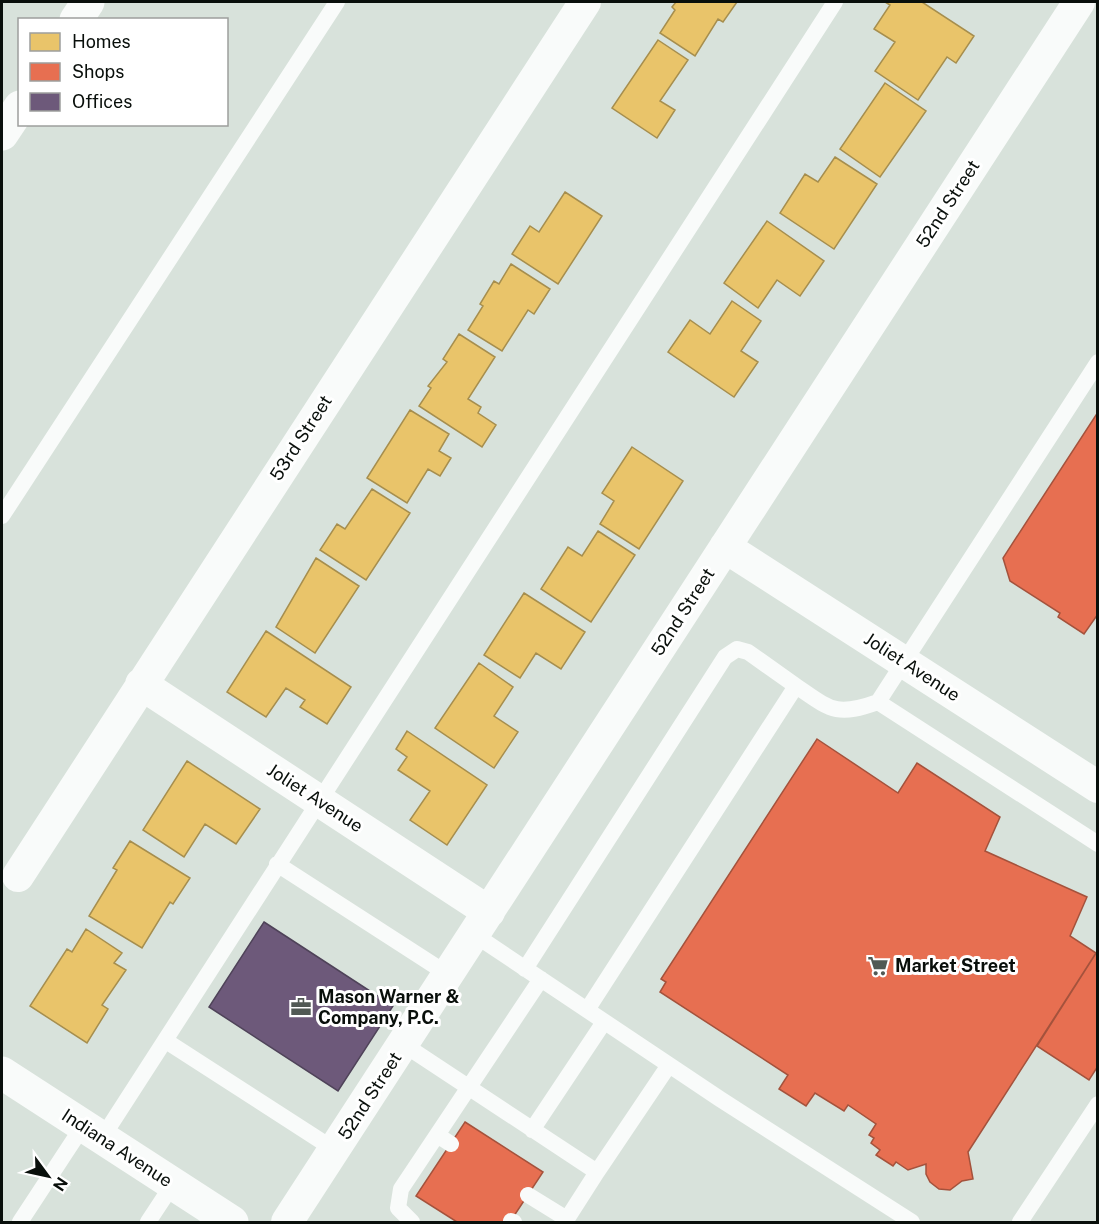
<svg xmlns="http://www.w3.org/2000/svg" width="1099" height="1224" font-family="'Public Sans',sans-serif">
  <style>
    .homes { fill: #e9c46a; stroke: #a68e4e; stroke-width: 1.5 }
    .shops { fill: #e76f51; stroke: #a4523c; stroke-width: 1.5 }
    .offices { fill: #6d597a; stroke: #4f4359; stroke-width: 1.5 }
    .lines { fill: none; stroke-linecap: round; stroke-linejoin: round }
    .lane { stroke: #f9fbfa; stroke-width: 16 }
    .street { stroke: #f9fbfa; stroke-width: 32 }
    .secondary { stroke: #f9fbfa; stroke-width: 33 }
    .labels { text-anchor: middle; stroke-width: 6; stroke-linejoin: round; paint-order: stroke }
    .street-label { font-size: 18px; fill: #090f0b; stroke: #fff }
    .poi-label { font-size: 18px; font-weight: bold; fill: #090f0b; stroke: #fff; text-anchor: start }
  </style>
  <rect width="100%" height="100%" fill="#d8e2db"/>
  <!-- homes -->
  <path class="homes" d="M 676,2 L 737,2 L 723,22 L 718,19 L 695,56 L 660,33 L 675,10 L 672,7 Z
    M 885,2 L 922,2 L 974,36 L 956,63 L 947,57 L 918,100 L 875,71 L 895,42 L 874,29 L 890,5 Z
    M 658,40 L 688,60 L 660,101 L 675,110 L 657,138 L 612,108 Z
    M 885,83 L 926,111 L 880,177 L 840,149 Z
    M 835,157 L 877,184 L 834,249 L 780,213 L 805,174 L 818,182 Z
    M 565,192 L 602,216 L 558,284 L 512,254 L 530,226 L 539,232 Z
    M 767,221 L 824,261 L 800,296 L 777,280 L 758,308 L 724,283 Z
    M 511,264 L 550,289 L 534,314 L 528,310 L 502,351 L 468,330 L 483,306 L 480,304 L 494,281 L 499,284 Z
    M 732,301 L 761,321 L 741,351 L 758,362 L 734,397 L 668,352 L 690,320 L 710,334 Z
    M 459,334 L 495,357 L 468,399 L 481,407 L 478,413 L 496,425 L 482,447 L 419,406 L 431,388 L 428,386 L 447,362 L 443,359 Z
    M 410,410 L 449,434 L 439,451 L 451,458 L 440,476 L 428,469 L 407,503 L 367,478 Z
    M 632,447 L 683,481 L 639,549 L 600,524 L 614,501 L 602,493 Z
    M 372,489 L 410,513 L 366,580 L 320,550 L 337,524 L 345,529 Z
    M 598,531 L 635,555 L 591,622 L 541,589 L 568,547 L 582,556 Z
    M 316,558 L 359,586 L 315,653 L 276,627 Z
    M 524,593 L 585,632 L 561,669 L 536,653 L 520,678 L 484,655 Z
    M 266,631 L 351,687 L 327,724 L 300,707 L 305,700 L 286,688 L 266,717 L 227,692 Z
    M 479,663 L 513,687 L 494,716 L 518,732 L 494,768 L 435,728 Z
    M 407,731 L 487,785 L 447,845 L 410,820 L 430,791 L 398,770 L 407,757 L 396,749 Z
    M 187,761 L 260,809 L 236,844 L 205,824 L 184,857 L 143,830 Z
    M 130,841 L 190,878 L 173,904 L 170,902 L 142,948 L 89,916 L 117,870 L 113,868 Z
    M 86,929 L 122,953 L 114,963 L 126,970 L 102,1005 L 108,1009 L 87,1043 L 30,1006 L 67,949 L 72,952 Z"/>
  <!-- shops -->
  <path class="shops" d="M 1098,412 L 1098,614 L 1084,634 L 1058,617 L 1060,613 L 1010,581 L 1003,558 Z
    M 817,739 L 898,793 L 917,763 L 1000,817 L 985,851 L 1087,897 L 1070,936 L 1096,953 L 968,1152 L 973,1179 L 962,1181 L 950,1190 L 939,1189 L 930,1182 L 926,1174 L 926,1164 L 908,1170 L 896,1162 L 893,1166 L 876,1155 L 880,1150 L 871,1143 L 874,1138 L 869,1135 L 876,1124 L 848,1105 L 844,1111 L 815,1093 L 806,1106 L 779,1089 L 788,1075 L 660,992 L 666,982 L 661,979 Z
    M 1098,950 L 1098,1066 L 1089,1080 L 1037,1046 Z
    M 465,1122 L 543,1172 L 510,1222 L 457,1222 L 416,1196 Z"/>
  <!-- offices -->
  <path class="offices" d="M 264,922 L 393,1006 L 338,1091 L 209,1007 Z"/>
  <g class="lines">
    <!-- lane -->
    <path class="lane" d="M 1098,362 L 878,702 L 1098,844
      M 2,516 L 337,2
      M 796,686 C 831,710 836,717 878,702
      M 277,864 L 449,975
      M 475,935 L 720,1099 L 912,1222
      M 525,969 L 725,657 L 737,649 L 748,652 L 796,686 L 587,1010
      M 166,1041 L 335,1150
      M 403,1044 L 597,1172 L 565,1222
      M 532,1130 L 604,1022
      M 437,1135 L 451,1144
      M 102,1138 L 835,2
      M 597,1172 L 669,1065
      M 528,1195 L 567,1219
      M 511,1221 L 514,1222
      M 20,1222 L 83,1126
      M 148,1222 L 173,1184
      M 412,1222 L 398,1208 L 401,1189 L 541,979
      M 1020,1222 L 1098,1104"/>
    <!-- street -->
    <path class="street" d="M 725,547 L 1098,787
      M 141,684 L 489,912
      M 18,876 L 585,2
      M 287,1222 L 1079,2"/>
    <!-- secondary -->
    <path class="secondary" d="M 76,20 L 88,2
      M 2,134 L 20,107
      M 2,1073 L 232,1222"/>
  </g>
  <!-- icons -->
  <defs>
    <g id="supermarket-bare" transform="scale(1.62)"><path d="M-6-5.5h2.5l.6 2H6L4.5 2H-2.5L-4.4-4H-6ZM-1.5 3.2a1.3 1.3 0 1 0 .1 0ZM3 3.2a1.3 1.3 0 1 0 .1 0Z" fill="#515954" stroke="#fff" stroke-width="2.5" paint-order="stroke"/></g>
    <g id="office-bare" transform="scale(1.62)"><path d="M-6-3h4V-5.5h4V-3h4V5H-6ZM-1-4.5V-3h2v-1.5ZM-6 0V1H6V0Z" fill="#515954" stroke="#fff" stroke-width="2.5" paint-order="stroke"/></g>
  </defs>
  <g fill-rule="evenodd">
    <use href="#supermarket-bare" x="878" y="966"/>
    <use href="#office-bare" x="301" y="1007"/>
  </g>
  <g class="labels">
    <!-- street labels -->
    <g class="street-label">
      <text transform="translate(948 204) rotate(-57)" y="6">52nd Street</text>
      <text transform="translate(301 438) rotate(-57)" y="6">53rd Street</text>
      <text transform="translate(683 612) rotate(-57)" y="6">52nd Street</text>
      <text transform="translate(912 667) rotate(33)" y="6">Joliet Avenue</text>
      <text transform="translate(315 798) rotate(33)" y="6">Joliet Avenue</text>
      <text transform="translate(370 1096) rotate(-57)" y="6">52nd Street</text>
      <text transform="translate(117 1148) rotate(33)" y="6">Indiana Avenue</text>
    </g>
    <!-- poi labels -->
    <g class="poi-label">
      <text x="895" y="972">Market Street</text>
      <text x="318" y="1003">Mason Warner &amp;<tspan x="318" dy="21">Company, P.C.</tspan></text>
    </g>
  </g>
  <!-- border -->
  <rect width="1099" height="1224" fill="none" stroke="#090f0b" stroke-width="6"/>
  <!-- legend -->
  <rect x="18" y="18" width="210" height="108" fill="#ffffff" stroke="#9d9f9d" stroke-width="1.5"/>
  <rect x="30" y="33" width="30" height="18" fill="#e9c46a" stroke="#9d9f9d" stroke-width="1.5"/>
  <text x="72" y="48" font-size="18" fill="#090f0b">Homes</text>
  <rect x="30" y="63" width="30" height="18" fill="#e76f51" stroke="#9d9f9d" stroke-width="1.5"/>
  <text x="72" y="78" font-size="18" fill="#090f0b">Shops</text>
  <rect x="30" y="93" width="30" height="18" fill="#6d597a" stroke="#9d9f9d" stroke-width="1.5"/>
  <text x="72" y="108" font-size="18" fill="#090f0b">Offices</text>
  <!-- north arrow -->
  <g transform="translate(48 1176) rotate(123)" stroke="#ffffff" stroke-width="4.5" paint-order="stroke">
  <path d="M0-4.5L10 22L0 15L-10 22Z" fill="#090f0b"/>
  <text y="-9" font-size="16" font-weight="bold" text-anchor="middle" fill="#090f0b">N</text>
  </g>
</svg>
